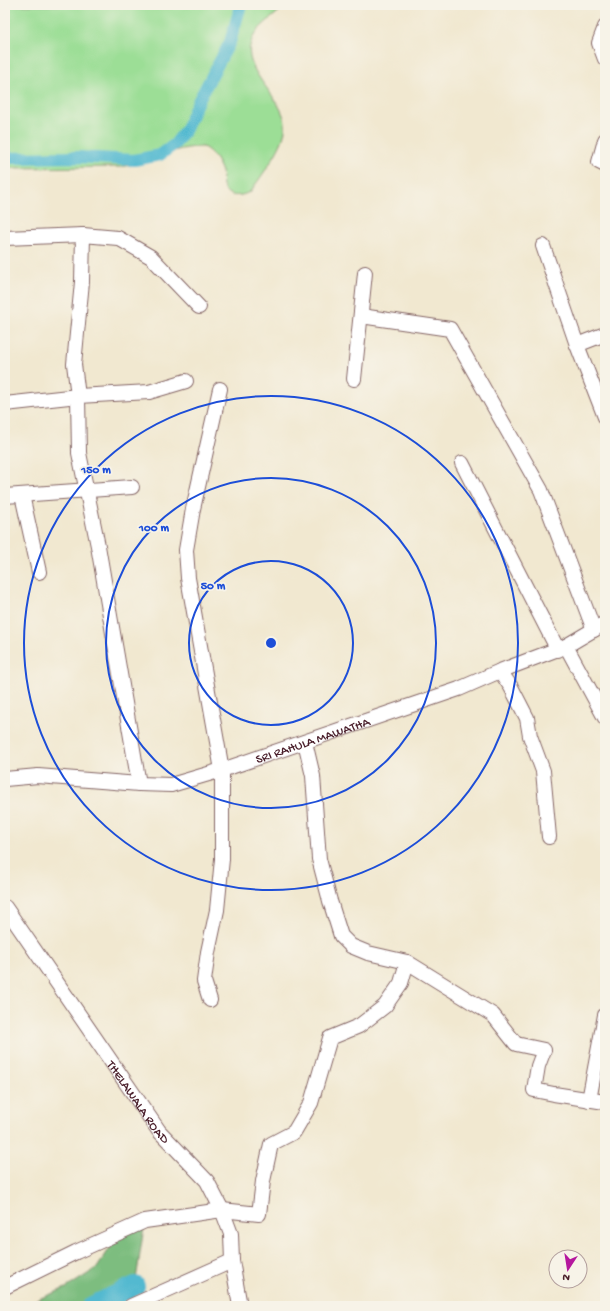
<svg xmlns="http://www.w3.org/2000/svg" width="610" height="1311" font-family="'Gochi Hand',sans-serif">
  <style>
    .green { fill: #9cde96; stroke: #737e60 }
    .forest { fill: #7dbd7f; stroke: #646e55 }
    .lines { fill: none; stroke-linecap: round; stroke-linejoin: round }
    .canal { stroke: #52b9d0; stroke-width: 12 }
    .river { stroke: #52b9d0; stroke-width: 20 }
    .minor-casing { stroke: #846565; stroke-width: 16 }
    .minor { stroke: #fff; stroke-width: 14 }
    .ring { fill: none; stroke: #1d4ed8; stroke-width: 2 }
    .labels { text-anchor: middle; stroke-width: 3.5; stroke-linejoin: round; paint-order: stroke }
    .street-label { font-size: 13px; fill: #4a1f2b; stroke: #f7f3e8 }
    .centre { fill: #1d4ed8; stroke: #f7f3e8; stroke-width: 2 }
    .ring-label { font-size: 12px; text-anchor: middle; font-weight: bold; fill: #1d4ed8; stroke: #f7f3e8; stroke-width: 3.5; stroke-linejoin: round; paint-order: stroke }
  </style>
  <rect width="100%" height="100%" fill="#f7f3e8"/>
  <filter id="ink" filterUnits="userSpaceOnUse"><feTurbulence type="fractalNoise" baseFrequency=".025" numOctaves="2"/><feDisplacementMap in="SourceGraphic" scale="8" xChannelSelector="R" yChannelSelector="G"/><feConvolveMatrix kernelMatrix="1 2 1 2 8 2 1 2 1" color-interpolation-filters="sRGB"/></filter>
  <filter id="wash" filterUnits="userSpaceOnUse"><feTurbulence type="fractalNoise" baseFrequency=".012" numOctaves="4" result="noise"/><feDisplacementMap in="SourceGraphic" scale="16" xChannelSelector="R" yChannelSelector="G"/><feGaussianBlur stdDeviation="0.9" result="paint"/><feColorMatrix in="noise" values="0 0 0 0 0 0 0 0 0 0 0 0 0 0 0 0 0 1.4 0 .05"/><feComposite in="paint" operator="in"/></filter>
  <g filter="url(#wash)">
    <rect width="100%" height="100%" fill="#f1e8d0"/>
    <!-- green -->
    <path class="green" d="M 5,5 L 286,5 C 277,14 262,24 255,34 C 232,69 289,97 285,130 C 283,148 261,176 251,191 C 242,197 226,199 223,185 C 222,180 223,176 222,172 C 219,163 212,151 203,147 C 174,146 149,162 121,167 L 5,168 Z"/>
    <!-- forest -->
    <path class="forest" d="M 145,1221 L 135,1286 L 93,1306 L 21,1306 L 66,1288 L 97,1268 L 121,1231 Z"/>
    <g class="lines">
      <!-- canal -->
      <path class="canal" d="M 5,158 L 78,157 L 134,160 L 160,155 L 175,144 L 186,129 L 196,105 L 230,42 L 241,5"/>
      <!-- river -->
      <path class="river" d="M 92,1306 L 135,1286"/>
    </g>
  </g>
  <g filter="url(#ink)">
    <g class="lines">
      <!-- minor casing -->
      <g class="minor-casing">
        <g id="minor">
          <path d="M 605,27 L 599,43 L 605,59"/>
          <path d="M 605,140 L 599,162 L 605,165"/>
          <path d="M 83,235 L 82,282 L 74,364 L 78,396 L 79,453 L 98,546 L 139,784"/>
          <path d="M 5,238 L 83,235 L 118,238 L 151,257 L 199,307"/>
          <path d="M 543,246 L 577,345 L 605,417"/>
          <path d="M 361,316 L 450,329 L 541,490 L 594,630"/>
          <path d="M 577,345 L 605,334"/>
          <path d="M 354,379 L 365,273"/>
          <path d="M 5,404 L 78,396 L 149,392 L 186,381"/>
          <path d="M 462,463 L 558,650"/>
          <path d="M 22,495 L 39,572"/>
          <path d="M 5,496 L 132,487"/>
          <path d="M 566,646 L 605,718"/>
          <path d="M 500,671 L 511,687 L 527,718 L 530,736 L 543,771 L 549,837"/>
          <path id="s1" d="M 5,779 L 38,776 L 139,784 L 171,785 L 222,770 L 459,689 L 500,671 L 566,646 L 605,623"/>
          <path id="s2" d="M 5,907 L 159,1131 L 207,1181 L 222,1210 L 231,1234 L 232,1261 L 240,1306"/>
          <path d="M 407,962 L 493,1015 L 516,1044 L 544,1050 L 538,1066 L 534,1090 L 554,1094 L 605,1102"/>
          <path d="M 210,1000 L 204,981 L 208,952 L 217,910 L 222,859 L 222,770 L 188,578 L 186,550 L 193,509 L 220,389"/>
          <path d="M 589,1100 L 605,1015"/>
          <path d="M 5,1287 L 76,1252 L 145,1221 L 222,1210 L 259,1214 L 263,1181 L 271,1144 L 294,1132 L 311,1103 L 330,1038 L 359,1026 L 385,1006 L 401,983 L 407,962 L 368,953 L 351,946 L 341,936 L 330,901 L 319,859 L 313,776 L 305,742"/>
          <path d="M 131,1306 L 232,1261"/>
        </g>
      </g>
      <!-- minor -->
      <use href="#minor" class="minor"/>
    </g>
  </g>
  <!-- distance rings -->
  <g class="ring">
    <circle cx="271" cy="643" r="82"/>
    <circle cx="271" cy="643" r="165"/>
    <circle cx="271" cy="643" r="247"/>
  </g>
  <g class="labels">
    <!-- street labels -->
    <g class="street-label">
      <text dy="5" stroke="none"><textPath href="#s1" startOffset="315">SRI RAHULA MAWATHA</textPath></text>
      <text dy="5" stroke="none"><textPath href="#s2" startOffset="236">THELAWALA ROAD</textPath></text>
    </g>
  </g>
  <circle cx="271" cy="643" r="6" class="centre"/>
  <g class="ring-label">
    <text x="96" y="473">150 m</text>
    <text x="154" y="531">100 m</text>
    <text x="213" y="589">50 m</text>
  </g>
  <!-- margin -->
  <rect width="610" height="1311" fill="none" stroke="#f7f3e8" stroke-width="20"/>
  <!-- north arrow -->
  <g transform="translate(568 1269) rotate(192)"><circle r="19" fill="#f7f3e8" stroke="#b29e9c"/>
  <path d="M0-3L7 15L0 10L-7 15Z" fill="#b5179e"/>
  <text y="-6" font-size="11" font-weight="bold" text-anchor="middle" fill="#4a1f2b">N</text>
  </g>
</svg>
